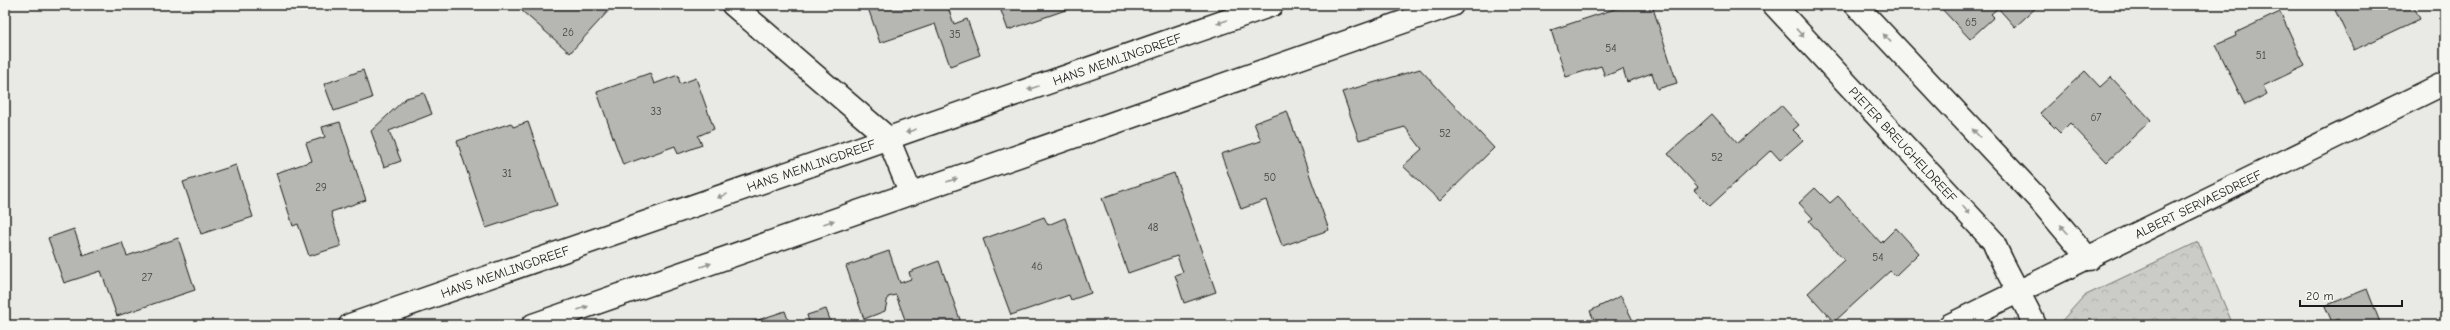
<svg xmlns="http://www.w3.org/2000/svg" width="2450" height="330" font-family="'Comic Neue',sans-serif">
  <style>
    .forest { fill: url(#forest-crowns); stroke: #747472 }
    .building { fill: #b6b6b3; stroke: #1c1c1c }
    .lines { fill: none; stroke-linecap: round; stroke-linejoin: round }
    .minor-casing { stroke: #1c1c1c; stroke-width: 25 }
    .minor { stroke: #f6f6f2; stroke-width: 22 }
    .oneway { fill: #949492 }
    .labels { text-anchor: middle; stroke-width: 3; stroke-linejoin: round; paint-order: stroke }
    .number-label { font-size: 11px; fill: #424242 }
    .street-label { font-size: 13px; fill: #1c1c1c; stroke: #f6f6f2 }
  </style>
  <defs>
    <pattern id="forest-crowns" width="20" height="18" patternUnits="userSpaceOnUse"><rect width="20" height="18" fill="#cbcbc7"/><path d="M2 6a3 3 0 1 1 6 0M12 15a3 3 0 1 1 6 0" fill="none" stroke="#aeaeaa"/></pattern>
  </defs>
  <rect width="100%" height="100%" fill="#e9e9e5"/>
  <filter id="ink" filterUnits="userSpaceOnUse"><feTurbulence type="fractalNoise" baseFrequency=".025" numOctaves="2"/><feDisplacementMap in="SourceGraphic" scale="8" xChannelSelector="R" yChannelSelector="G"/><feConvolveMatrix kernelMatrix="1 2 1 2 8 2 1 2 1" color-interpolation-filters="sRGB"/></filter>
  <g filter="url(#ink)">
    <!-- forest -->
    <path class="forest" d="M 2198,242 L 2233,325 L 2058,325 L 2084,296 Z"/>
    <!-- building -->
    <path class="building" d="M 527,5 L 607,5 L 611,8 L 570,53 L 522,11 Z
      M 867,5 L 947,5 L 954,24 L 967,19 L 980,55 L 950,66 L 935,24 L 880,43 Z
      M 999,5 L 1080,5 L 1008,30 Z
      M 1627,5 L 1652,5 L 1677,83 L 1657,89 L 1652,73 L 1627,82 L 1623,69 L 1605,76 L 1601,66 L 1566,77 L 1551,30 Z
      M 1942,5 L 2039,5 L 2015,27 L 1998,8 L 1991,14 L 1994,17 L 1970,39 L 1940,7 Z
      M 2346,5 L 2413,5 L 2420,19 L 2354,50 L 2335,10 Z
      M 2280,12 L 2305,66 L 2263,86 L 2267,94 L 2245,105 L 2216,45 L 2236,36 L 2235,33 Z
      M 1420,69 L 1494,148 L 1440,201 L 1403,166 L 1422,149 L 1405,127 L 1359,140 L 1342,92 Z
      M 363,70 L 372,98 L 334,111 L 324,84 Z
      M 2085,71 L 2100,87 L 2111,77 L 2151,120 L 2107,162 L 2070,123 L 2060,133 L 2040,113 Z
      M 650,73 L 654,84 L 678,75 L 680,84 L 696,78 L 714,129 L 698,136 L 702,145 L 678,154 L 675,146 L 623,165 L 597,92 Z
      M 424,93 L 432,114 L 389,131 L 401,161 L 384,167 L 371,131 L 406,98 Z
      M 1781,105 L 1799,125 L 1793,130 L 1803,140 L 1780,160 L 1771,150 L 1710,206 L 1694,190 L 1698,187 L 1668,154 L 1712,114 L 1738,143 Z
      M 1287,111 L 1329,230 L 1282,246 L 1266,200 L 1241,209 L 1221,154 L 1261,141 L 1254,123 Z
      M 340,122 L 366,200 L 331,212 L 341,246 L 309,256 L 298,224 L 293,226 L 276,173 L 312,161 L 306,143 L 325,137 L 322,127 Z
      M 528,122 L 557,205 L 486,228 L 457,141 L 511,123 L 513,127 Z
      M 236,165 L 253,217 L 201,234 L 183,182 Z
      M 1174,173 L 1216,292 L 1184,303 L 1175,275 L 1183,272 L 1177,256 L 1128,273 L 1102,198 Z
      M 1815,188 L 1830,203 L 1838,196 L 1881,243 L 1896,228 L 1919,253 L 1895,276 L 1890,271 L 1834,322 L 1808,293 L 1844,260 L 1809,221 L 1813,218 L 1799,203 Z
      M 1044,217 L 1048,225 L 1065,218 L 1091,293 L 1071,300 L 1069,295 L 1011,315 L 983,239 Z
      M 74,229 L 83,255 L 122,242 L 127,256 L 178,238 L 195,290 L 117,316 L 101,271 L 64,283 L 48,238 Z
      M 889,251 L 900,283 L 911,279 L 909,272 L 939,261 L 962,325 L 907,325 L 896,295 L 888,297 L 885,311 L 864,319 L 846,266 Z
      M 2367,289 L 2381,325 L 2340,325 L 2338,319 L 2332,322 L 2325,306 Z
      M 1621,296 L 1635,325 L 1584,325 L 1594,320 L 1590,311 Z
      M 826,309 L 832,325 L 801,325 L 809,322 L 807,315 Z
      M 785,311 L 790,325 L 749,325 L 749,323 Z"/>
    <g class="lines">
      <!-- minor casing -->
      <g class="minor-casing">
        <g id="minor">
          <path d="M 733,5 L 888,138 L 911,194"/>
          <path id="s1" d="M 1774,5 L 1993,241 C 2005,271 2022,296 2035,325"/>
          <path d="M 1856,5 L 2039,200 L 2089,259"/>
          <path id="s2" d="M 350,325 L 1272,5"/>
          <path d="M 533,325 L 1452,5"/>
          <path id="s3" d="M 1950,325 L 2445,83"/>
        </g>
      </g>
      <!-- minor -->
      <use href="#minor" class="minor"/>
    </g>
    <!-- one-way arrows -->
    <defs><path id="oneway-solid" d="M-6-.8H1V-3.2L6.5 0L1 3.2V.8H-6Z"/></defs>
    <g class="oneway">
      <use href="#oneway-solid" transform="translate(1222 22) rotate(161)"/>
      <use href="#oneway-solid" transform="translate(1800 33) rotate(47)"/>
      <use href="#oneway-solid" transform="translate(1887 38) rotate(-133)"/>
      <use href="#oneway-solid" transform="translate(1033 88) rotate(161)"/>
      <use href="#oneway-solid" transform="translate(911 131) rotate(161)"/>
      <use href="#oneway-solid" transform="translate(1976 133) rotate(-133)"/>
      <use href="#oneway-solid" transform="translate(952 180) rotate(-19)"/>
      <use href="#oneway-solid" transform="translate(722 196) rotate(161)"/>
      <use href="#oneway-solid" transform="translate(1966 210) rotate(48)"/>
      <use href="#oneway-solid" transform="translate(829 222) rotate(-19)"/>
      <use href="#oneway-solid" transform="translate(2064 229) rotate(-131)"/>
      <use href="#oneway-solid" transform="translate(706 265) rotate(-19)"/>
      <use href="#oneway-solid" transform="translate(583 308) rotate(-19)"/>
    </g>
  </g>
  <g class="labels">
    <!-- number labels -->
    <g class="number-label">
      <text x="1971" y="26">65</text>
      <text x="568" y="36">26</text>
      <text x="955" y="38">35</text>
      <text x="1611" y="52">54</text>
      <text x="2261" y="59">51</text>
      <text x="656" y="115">33</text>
      <text x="2096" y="121">67</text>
      <text x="1445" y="137">52</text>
      <text x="1717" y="161">52</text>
      <text x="507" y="177">31</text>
      <text x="1270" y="181">50</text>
      <text x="321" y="191">29</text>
      <text x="1153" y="231">48</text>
      <text x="1878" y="261">54</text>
      <text x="1037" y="270">46</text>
      <text x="147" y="281">27</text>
    </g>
    <!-- street labels -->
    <g class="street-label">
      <text dy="5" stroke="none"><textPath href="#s2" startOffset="812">HANS MEMLINGDREEF</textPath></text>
      <text dy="5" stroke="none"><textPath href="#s1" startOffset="190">PIETER BREUGHELDREEF</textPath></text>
      <text dy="5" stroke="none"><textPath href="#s2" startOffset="488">HANS MEMLINGDREEF</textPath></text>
      <text dy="5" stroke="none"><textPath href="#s3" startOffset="276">ALBERT SERVAESDREEF</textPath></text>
      <text dy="5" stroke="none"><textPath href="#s2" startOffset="164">HANS MEMLINGDREEF</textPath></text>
    </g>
  </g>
  <!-- margin -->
  <rect width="2450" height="330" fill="none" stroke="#f6f6f2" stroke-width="20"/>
  <rect x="10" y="10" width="2430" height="310" fill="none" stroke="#1c1c1c" stroke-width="1.5" filter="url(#ink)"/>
  <!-- scale -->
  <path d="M2300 300v6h102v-6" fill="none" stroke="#1c1c1c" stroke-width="2"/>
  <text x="2306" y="300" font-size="12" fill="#1c1c1c" stroke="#f6f6f2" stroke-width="3" paint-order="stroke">20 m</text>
</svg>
